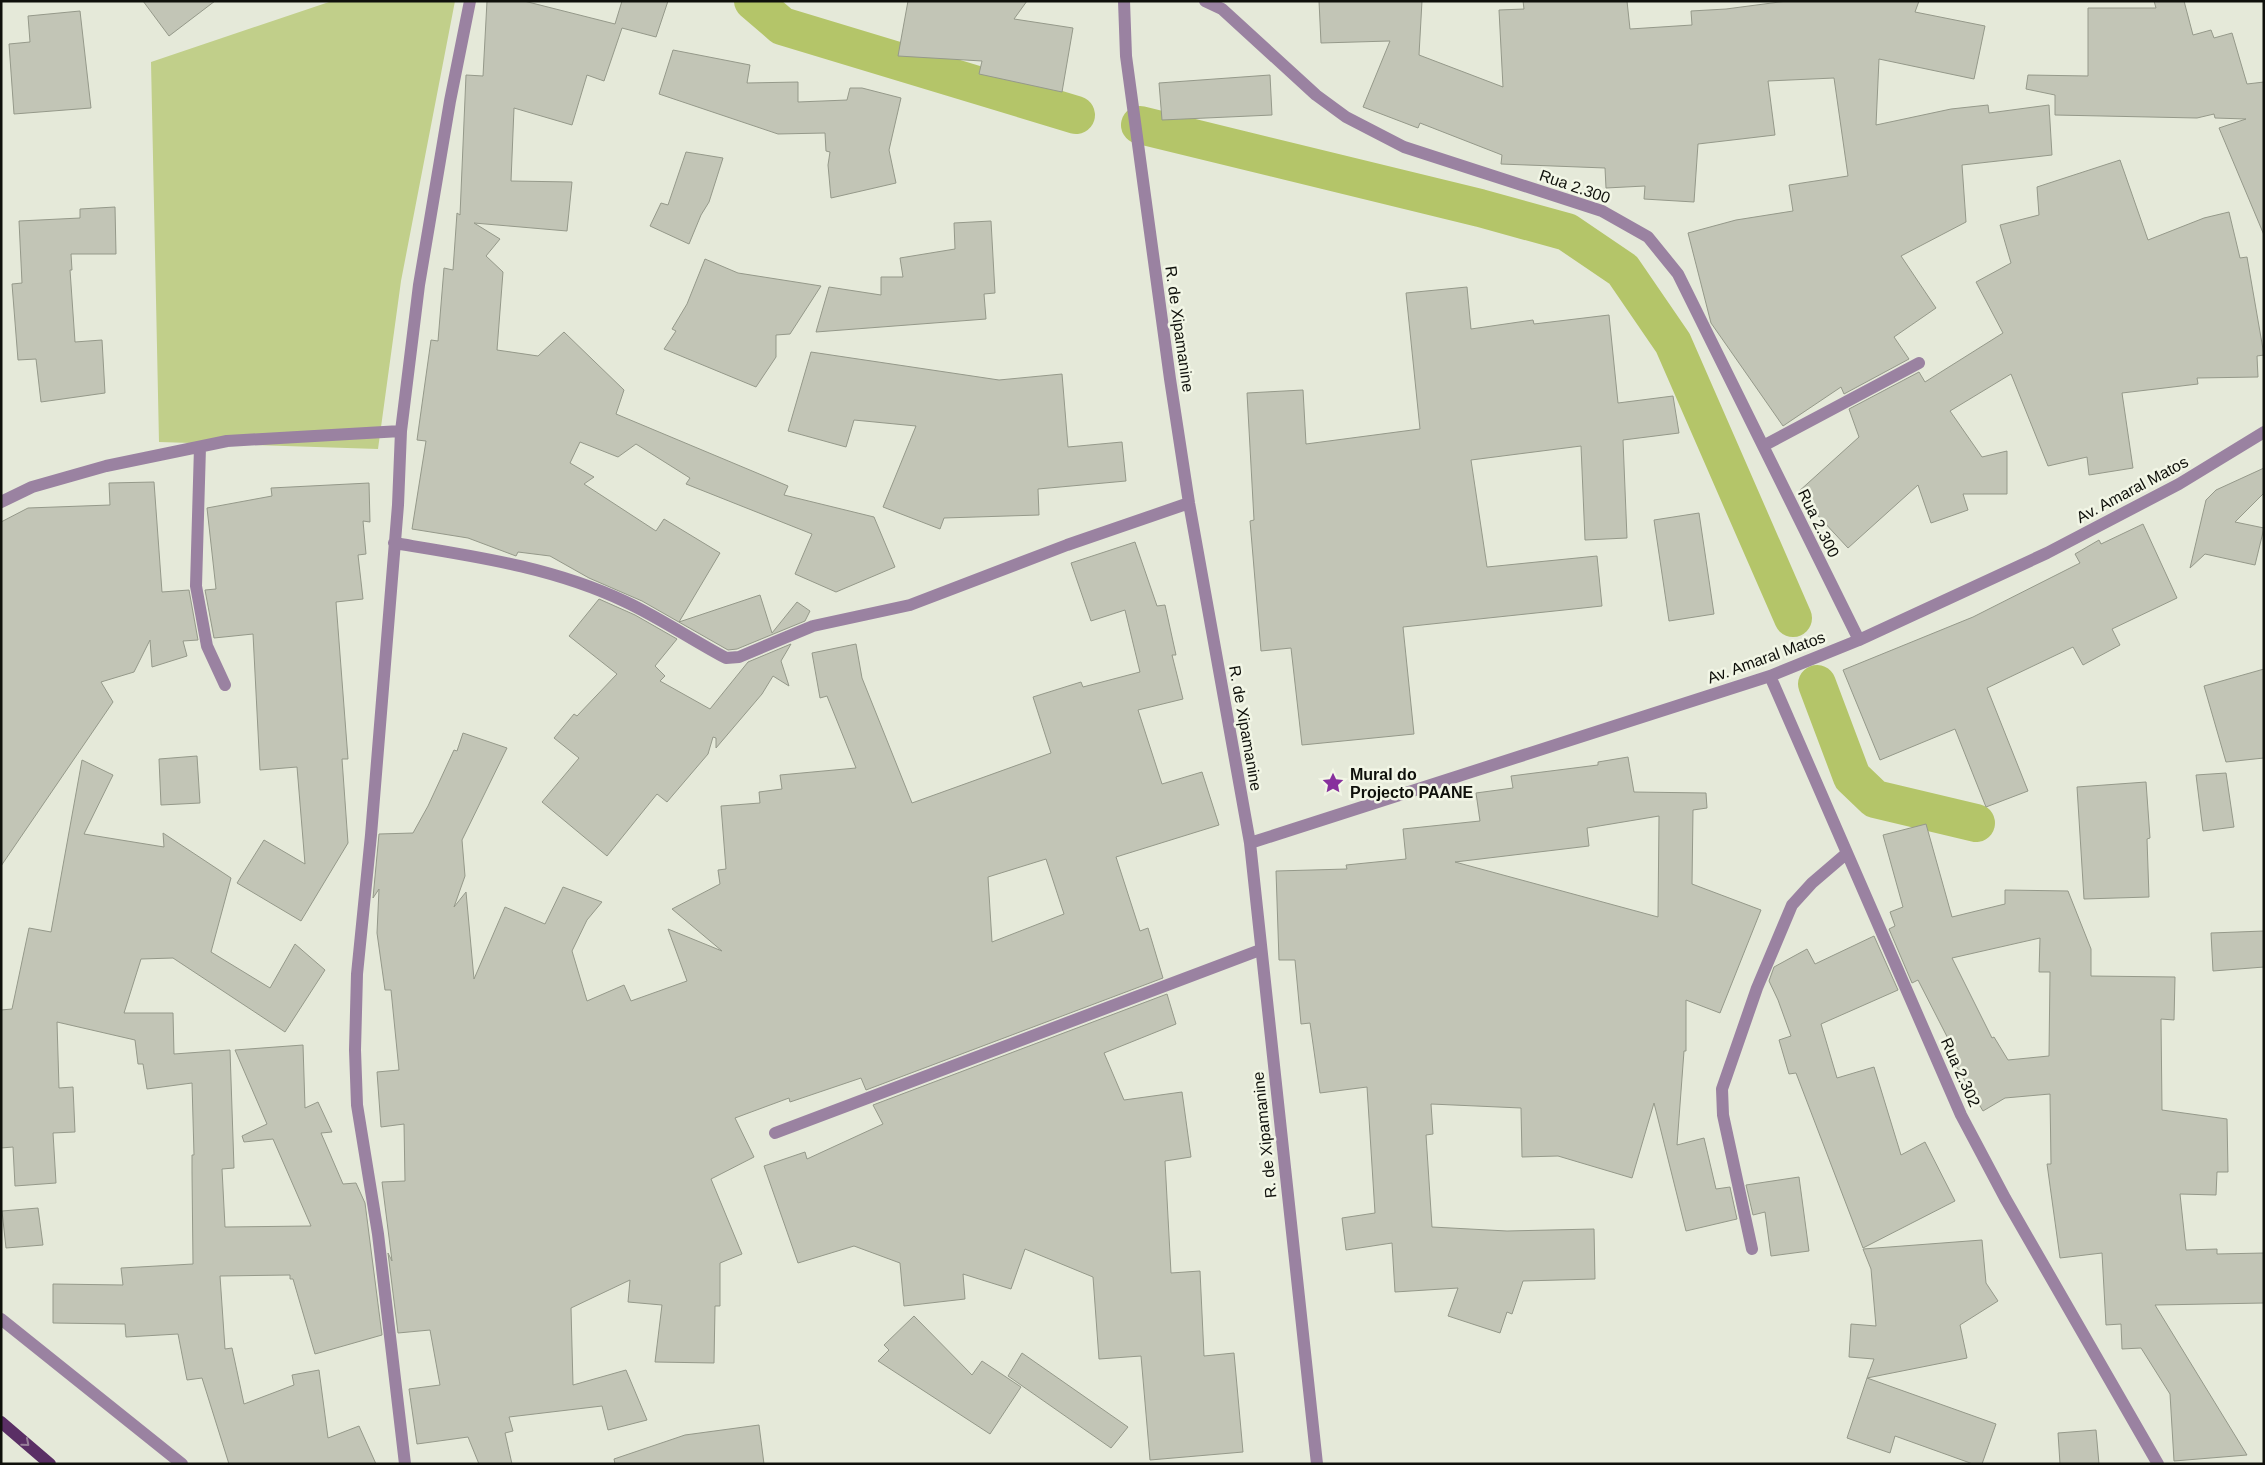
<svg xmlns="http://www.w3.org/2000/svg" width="2265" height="1465" font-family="Helvetica,sans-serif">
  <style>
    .green { fill: #c1cf8a }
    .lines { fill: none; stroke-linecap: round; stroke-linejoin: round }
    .canal { stroke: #b4c569; stroke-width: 38 }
    .building { fill: #c2c5b6; stroke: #95998a; fill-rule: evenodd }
    .minor { stroke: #9a82a1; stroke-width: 12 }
    .major { stroke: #5a2f65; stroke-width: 12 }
    .oneway { stroke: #977f99 }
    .labels { text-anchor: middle; stroke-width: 5; stroke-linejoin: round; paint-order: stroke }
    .street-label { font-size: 16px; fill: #0f100b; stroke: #f2f6e6 }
    .poi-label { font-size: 16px; font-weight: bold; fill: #0f100b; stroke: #f2f6e6; text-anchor: start }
  </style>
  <rect width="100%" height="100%" fill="#e5e9d9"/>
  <!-- green -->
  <path class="green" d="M 332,1 L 455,1 L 401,281 L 378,449 L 159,442 L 151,62 Z"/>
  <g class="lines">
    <!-- canal -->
    <path class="canal" d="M 753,1 L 782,26 L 1076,115
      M 1140,125 L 1480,208 L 1567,232 L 1623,270 L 1673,343 L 1793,618
      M 1817,684 L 1852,777 L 1875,799 L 1976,823"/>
  </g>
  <!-- building -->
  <path class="building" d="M 143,1 L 215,1 L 169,36 Z
    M 487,1 L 524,1 L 615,24 L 622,1 L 668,1 L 656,37 L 622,28 L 604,81 L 587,75 L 572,125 L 514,108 L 511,181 L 572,182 L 567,231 L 474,223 L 500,239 L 486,256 L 503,272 L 497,350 L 538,356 L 564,332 L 624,390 L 616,414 L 788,486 L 784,495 L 874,517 L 895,567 L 836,592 L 795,574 L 812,534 L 686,484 L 690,478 L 636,444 L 618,457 L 580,442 L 570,463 L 594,477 L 584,484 L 656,531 L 664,519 L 720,553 L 679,622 L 760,595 L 772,633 L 797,602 L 810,611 L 805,621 L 737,649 L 728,650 L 642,601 L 589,578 L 550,556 L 518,552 L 516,556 L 468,538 L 412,529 L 426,441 L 417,440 L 431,340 L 438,341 L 444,268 L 453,270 L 457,213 L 460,215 L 466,75 L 483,76 Z
    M 908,1 L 1027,1 L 1014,19 L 1073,28 L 1062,92 L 979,74 L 982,61 L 898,56 Z
    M 1319,1 L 1422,1 L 1419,55 L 1503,87 L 1499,10 L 1524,9 L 1523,1 L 1627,1 L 1630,29 L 1692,25 L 1691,11 L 1726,9 L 1787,1 L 1919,1 L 1915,12 L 1985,26 L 1974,79 L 1879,59 L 1876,125 L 1951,109 L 1988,105 L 1989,113 L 2049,105 L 2052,155 L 1962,165 L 1966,222 L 1901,256 L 1936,308 L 1894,337 L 1909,359 L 1844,394 L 1841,387 L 1783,426 L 1711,323 L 1688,233 L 1736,220 L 1793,211 L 1789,185 L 1848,176 L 1834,78 L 1768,81 L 1775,135 L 1698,144 L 1694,202 L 1644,199 L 1645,186 L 1606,188 L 1605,168 L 1501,164 L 1502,155 L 1420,123 L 1418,128 L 1363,107 L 1390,41 L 1321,43 Z
    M 2154,1 L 2184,1 L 2193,35 L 2211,30 L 2214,38 L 2232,33 L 2247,84 L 2264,82 L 2264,235 L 2219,128 L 2246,119 L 2215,118 L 2214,114 L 2197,118 L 2055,115 L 2055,95 L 2026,89 L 2028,75 L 2088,76 L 2088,8 L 2156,8 Z
    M 80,11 L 91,108 L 14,114 L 9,44 L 30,42 L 28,16 Z
    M 673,50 L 750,65 L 747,83 L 798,82 L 798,102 L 847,100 L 850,88 L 862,88 L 901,98 L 889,150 L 896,183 L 831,198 L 828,165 L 830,152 L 826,151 L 825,133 L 778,134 L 659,94 Z
    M 1270,75 L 1272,115 L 1162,120 L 1159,83 Z
    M 686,152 L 723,158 L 709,202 L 701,215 L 689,244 L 650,226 L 661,203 L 668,205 Z
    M 2120,160 L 2148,240 L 2204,218 L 2229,212 L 2240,258 L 2247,257 L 2264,355 L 2257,356 L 2258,377 L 2197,378 L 2198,384 L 2122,393 L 2133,468 L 2089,475 L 2087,457 L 2048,466 L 2011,374 L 1950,411 L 1982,457 L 2007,451 L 2007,494 L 1963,494 L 1968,510 L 1931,523 L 1918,485 L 1848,548 L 1797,493 L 1859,437 L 1849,409 L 1919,372 L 1925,382 L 2003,333 L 1976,282 L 2011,263 L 2000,225 L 2039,215 L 2037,187 Z
    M 115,207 L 116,254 L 71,254 L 72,270 L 70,270 L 75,342 L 102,340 L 105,393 L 41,402 L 36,359 L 18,360 L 12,284 L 22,283 L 19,221 L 80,218 L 80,209 Z
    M 991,221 L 995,293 L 984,294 L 986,319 L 816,332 L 829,287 L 881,295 L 881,277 L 903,277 L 900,258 L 955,249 L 954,223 Z
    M 705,259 L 738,273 L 821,286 L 790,334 L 776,335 L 776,357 L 756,387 L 664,349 L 676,331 L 672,329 L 687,304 Z
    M 1467,287 L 1471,329 L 1533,320 L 1534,324 L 1609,315 L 1618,403 L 1673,396 L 1679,433 L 1623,440 L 1627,538 L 1585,540 L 1581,446 L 1471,460 L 1487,567 L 1597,556 L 1602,606 L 1403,627 L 1414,734 L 1302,745 L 1291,648 L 1261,651 L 1250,521 L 1254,520 L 1247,393 L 1303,390 L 1306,444 L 1420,429 L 1406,293 Z
    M 811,352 L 999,380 L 1062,374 L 1068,447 L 1122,442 L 1126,481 L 1038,489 L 1039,515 L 944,518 L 940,529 L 883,507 L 916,426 L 854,420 L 846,447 L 788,431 Z
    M 2264,468 L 2264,493 L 2235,522 L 2264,528 L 2255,565 L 2205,554 L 2190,568 L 2206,500 L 2216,490 Z
    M 154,482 L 162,592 L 189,590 L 198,640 L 183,641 L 187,656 L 152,667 L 150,640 L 134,672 L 101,682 L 113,702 L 1,866 L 1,522 L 28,508 L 110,505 L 109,483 Z
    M 369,483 L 370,522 L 363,521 L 366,554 L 358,555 L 363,599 L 336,602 L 348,759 L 342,759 L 348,843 L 301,921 L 237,883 L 264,840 L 305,864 L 297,767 L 260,770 L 253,634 L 214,638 L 205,590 L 216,589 L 207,508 L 272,496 L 271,488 Z
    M 1699,513 L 1714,614 L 1669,621 L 1654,520 Z
    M 2143,524 L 2177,598 L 2112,629 L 2120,645 L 2083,665 L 2073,647 L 1987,688 L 2028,791 L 1986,807 L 1955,729 L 1880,760 L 1843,670 L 1973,617 L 2080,563 L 2075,554 L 2099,540 L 2101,544 Z
    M 1135,542 L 1157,606 L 1165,605 L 1176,655 L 1172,655 L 1183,699 L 1138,710 L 1162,784 L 1202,772 L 1219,825 L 1116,857 L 1140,931 L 1148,928 L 1163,978 L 866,1090 L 861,1078 L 790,1102 L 789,1098 L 735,1118 L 754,1157 L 711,1179 L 742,1254 L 720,1263 L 720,1306 L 715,1306 L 714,1363 L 655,1362 L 662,1305 L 628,1302 L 630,1280 L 571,1308 L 573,1385 L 626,1370 L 647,1420 L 608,1430 L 602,1406 L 509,1417 L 513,1431 L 505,1433 L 512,1464 L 479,1464 L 468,1437 L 417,1444 L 409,1389 L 440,1385 L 430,1330 L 398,1333 L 388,1253 L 392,1261 L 382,1182 L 405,1181 L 404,1124 L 381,1127 L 377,1072 L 399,1070 L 391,990 L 385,990 L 377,933 L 379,889 L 373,898 L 379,834 L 413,833 L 428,806 L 454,750 L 457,751 L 463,733 L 507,748 L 462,840 L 465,876 L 454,907 L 466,892 L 474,979 L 505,907 L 545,924 L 563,887 L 602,902 L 587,920 L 572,951 L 587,1001 L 624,985 L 631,1001 L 687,981 L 668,929 L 722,951 L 672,909 L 720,884 L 718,870 L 726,869 L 721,806 L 760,803 L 759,792 L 782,789 L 780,775 L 856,768 L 827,696 L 820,698 L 812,653 L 856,644 L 862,678 L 912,803 L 1051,753 L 1033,697 L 1081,682 L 1083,687 L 1140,672 L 1125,610 L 1091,621 L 1071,563 ZM 1046,859 L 1064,914 L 992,942 L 988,877 Z
    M 599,599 L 635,615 L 677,639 L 655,666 L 665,676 L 660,681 L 710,709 L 748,662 L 791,644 L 781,661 L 789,686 L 773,676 L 762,694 L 716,748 L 716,738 L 713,737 L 708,754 L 667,802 L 657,794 L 607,856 L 542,802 L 579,758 L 554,738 L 574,714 L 577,716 L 617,674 L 569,636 Z
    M 2264,669 L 2264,758 L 2226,762 L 2204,686 Z
    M 197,756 L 200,803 L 161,805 L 159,759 Z
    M 1628,757 L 1634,792 L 1706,793 L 1707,808 L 1693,810 L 1692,884 L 1761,910 L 1720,1013 L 1686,1000 L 1686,1051 L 1684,1051 L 1677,1145 L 1704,1138 L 1716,1189 L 1730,1187 L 1737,1219 L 1686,1231 L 1654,1103 L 1632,1178 L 1558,1156 L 1522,1157 L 1521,1108 L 1431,1104 L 1433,1134 L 1426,1135 L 1432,1227 L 1507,1231 L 1594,1229 L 1595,1279 L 1523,1281 L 1512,1314 L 1507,1312 L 1500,1333 L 1448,1316 L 1458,1288 L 1395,1292 L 1392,1243 L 1346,1250 L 1342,1218 L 1375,1213 L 1367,1087 L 1320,1093 L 1310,1023 L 1301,1024 L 1295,960 L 1279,960 L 1276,871 L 1347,869 L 1346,865 L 1406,859 L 1403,829 L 1480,821 L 1476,793 L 1513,788 L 1511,776 L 1598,765 L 1598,762 ZM 1659,816 L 1658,917 L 1455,862 L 1589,846 L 1587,828 Z
    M 82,760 L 113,775 L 84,834 L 164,847 L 163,833 L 231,878 L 211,952 L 270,988 L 295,944 L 325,970 L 285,1032 L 173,958 L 141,959 L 124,1013 L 173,1013 L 174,1054 L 230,1050 L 234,1168 L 222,1169 L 225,1227 L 311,1226 L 273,1139 L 244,1142 L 242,1136 L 267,1124 L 235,1050 L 303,1045 L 305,1108 L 318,1102 L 332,1132 L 321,1133 L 343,1184 L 356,1183 L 365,1203 L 382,1335 L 315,1354 L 293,1279 L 290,1279 L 290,1275 L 220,1276 L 225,1349 L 232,1348 L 244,1404 L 294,1385 L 292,1375 L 319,1370 L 328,1438 L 359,1426 L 376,1464 L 229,1464 L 202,1378 L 187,1380 L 178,1334 L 126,1337 L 125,1324 L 53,1323 L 53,1284 L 123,1285 L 121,1268 L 193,1264 L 192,1172 L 192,1155 L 194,1155 L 192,1083 L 147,1089 L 143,1064 L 138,1064 L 135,1040 L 57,1022 L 59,1088 L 73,1087 L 75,1132 L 53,1133 L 56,1183 L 15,1186 L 13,1147 L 1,1148 L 1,1010 L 12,1009 L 29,928 L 51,932 Z
    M 2226,773 L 2234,827 L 2203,831 L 2196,775 Z
    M 2146,782 L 2150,838 L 2147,839 L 2149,897 L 2084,899 L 2077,787 Z
    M 1926,824 L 1952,917 L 2005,904 L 2005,890 L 2068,891 L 2091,949 L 2091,976 L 2175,977 L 2174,1020 L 2161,1019 L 2162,1110 L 2227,1119 L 2228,1172 L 2217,1172 L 2216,1195 L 2180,1194 L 2186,1250 L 2217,1249 L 2217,1254 L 2264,1253 L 2264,1303 L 2155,1305 L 2247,1455 L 2174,1461 L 2170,1394 L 2141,1348 L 2122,1349 L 2121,1324 L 2106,1325 L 2102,1253 L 2060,1258 L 2047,1164 L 2051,1164 L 2050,1094 L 2005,1098 L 1983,1111 L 1953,1061 L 1958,1058 L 1918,980 L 1912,983 L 1889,929 L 1895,926 L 1890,912 L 1903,907 L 1883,835 ZM 2040,938 L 2039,972 L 2050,972 L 2049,1056 L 2008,1060 L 1994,1037 L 1992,1038 L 1952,958 Z
    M 2264,931 L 2264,967 L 2213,971 L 2211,933 Z
    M 1874,936 L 1898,990 L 1821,1024 L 1837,1078 L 1874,1067 L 1901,1155 L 1925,1142 L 1955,1201 L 1863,1248 L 1796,1073 L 1789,1074 L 1779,1040 L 1791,1036 L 1778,1000 L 1769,981 L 1774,967 L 1807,949 L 1815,964 Z
    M 1167,994 L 1176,1024 L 1104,1053 L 1124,1100 L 1182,1092 L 1191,1157 L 1165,1161 L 1171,1273 L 1200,1271 L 1204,1356 L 1234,1353 L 1243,1452 L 1150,1460 L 1141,1356 L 1099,1359 L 1093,1277 L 1025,1249 L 1011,1289 L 963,1274 L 965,1299 L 904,1306 L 900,1263 L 854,1246 L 798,1263 L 764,1166 L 805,1152 L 807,1159 L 883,1124 L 873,1105 Z
    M 1799,1177 L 1809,1251 L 1771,1256 L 1765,1212 L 1753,1215 L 1746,1185 Z
    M 38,1208 L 43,1245 L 6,1248 L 2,1211 Z
    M 1982,1240 L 1986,1283 L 1998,1301 L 1960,1325 L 1967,1358 L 1867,1378 L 1874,1359 L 1849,1357 L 1851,1324 L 1876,1326 L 1871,1269 L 1863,1249 Z
    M 914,1316 L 972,1375 L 982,1361 L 1021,1387 L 990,1434 L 878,1361 L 889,1350 L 884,1345 Z
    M 1022,1353 L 1128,1427 L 1111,1448 L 1008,1376 Z
    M 1867,1378 L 1996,1424 L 1982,1464 L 1973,1464 L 1895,1436 L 1890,1453 L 1847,1438 Z
    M 759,1425 L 764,1464 L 615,1464 L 614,1459 L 685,1435 Z
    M 2096,1430 L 2099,1464 L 2060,1464 L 2058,1433 Z"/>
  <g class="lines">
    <!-- minor -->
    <path class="minor" d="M 1124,1 L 1126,56 L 1170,379 L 1189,503 L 1250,843 L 1317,1464
      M 1205,1 L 1222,9 L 1316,95 L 1346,117 L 1404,147 L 1602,211 L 1648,237 L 1678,274 L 1859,640
      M 1763,446 L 1919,363
      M 200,447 L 196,586 L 207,646 L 225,685
      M 1,502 L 32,487 L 106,466 L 227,441 L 401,431
      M 394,543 C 473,556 553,567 626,602 C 660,618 692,640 726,658 L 739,657 L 813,626 L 910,605 L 1067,545 L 1189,503
      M 1770,676 L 1961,1115 L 2005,1198 L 2158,1464
      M 1250,843 L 1770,676 L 1859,640 L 2047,553 L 2179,484 L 2264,432
      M 775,1133 L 1260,950
      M 1752,1249 L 1723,1115 L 1722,1089 L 1757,988 L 1792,905 L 1812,883 L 1847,853
      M 1,1319 L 182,1464
      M 405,1464 L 378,1234 L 357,1105 L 355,1050 L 357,974 L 371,835 L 398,505 L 401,431 L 419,285 L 450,101 L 470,1"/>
    <!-- major -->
    <path class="major" d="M 1,1422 L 50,1464"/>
  </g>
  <!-- one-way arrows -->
  <defs><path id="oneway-chevron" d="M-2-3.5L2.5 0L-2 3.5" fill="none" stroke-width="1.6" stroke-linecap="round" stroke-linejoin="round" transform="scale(1.25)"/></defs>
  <use class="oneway" href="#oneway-chevron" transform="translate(26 1443) rotate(41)"/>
  <!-- icons -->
  <defs>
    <g id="sight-bare" transform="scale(1.725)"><path d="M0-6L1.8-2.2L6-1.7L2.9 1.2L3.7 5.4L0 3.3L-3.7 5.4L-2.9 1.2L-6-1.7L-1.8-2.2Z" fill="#87309d" stroke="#f2f6e6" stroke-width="2.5" paint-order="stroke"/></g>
  </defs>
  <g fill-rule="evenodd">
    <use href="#sight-bare" x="1333" y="783"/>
  </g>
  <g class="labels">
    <!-- street labels -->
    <g class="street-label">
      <text transform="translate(1575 186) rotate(19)" y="6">Rua 2.300</text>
      <text transform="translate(1180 329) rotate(82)" y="6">R. de Xipamanine</text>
      <text transform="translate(2132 489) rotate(-28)" y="6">Av. Amaral Matos</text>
      <text transform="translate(1819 523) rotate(64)" y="6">Rua 2.300</text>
      <text transform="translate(1766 657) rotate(-20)" y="6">Av. Amaral Matos</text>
      <text transform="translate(1246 728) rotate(80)" y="6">R. de Xipamanine</text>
      <text transform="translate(1961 1072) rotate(66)" y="6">Rua 2.302</text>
      <text transform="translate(1264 1135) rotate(-96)" y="6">R. de Xipamanine</text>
    </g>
    <!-- poi labels -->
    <g class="poi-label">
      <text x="1350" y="780">Mural do<tspan x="1350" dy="18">Projecto PAANE</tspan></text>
    </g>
  </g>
  <!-- border -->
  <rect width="2265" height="1465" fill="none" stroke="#0f100b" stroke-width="5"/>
</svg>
